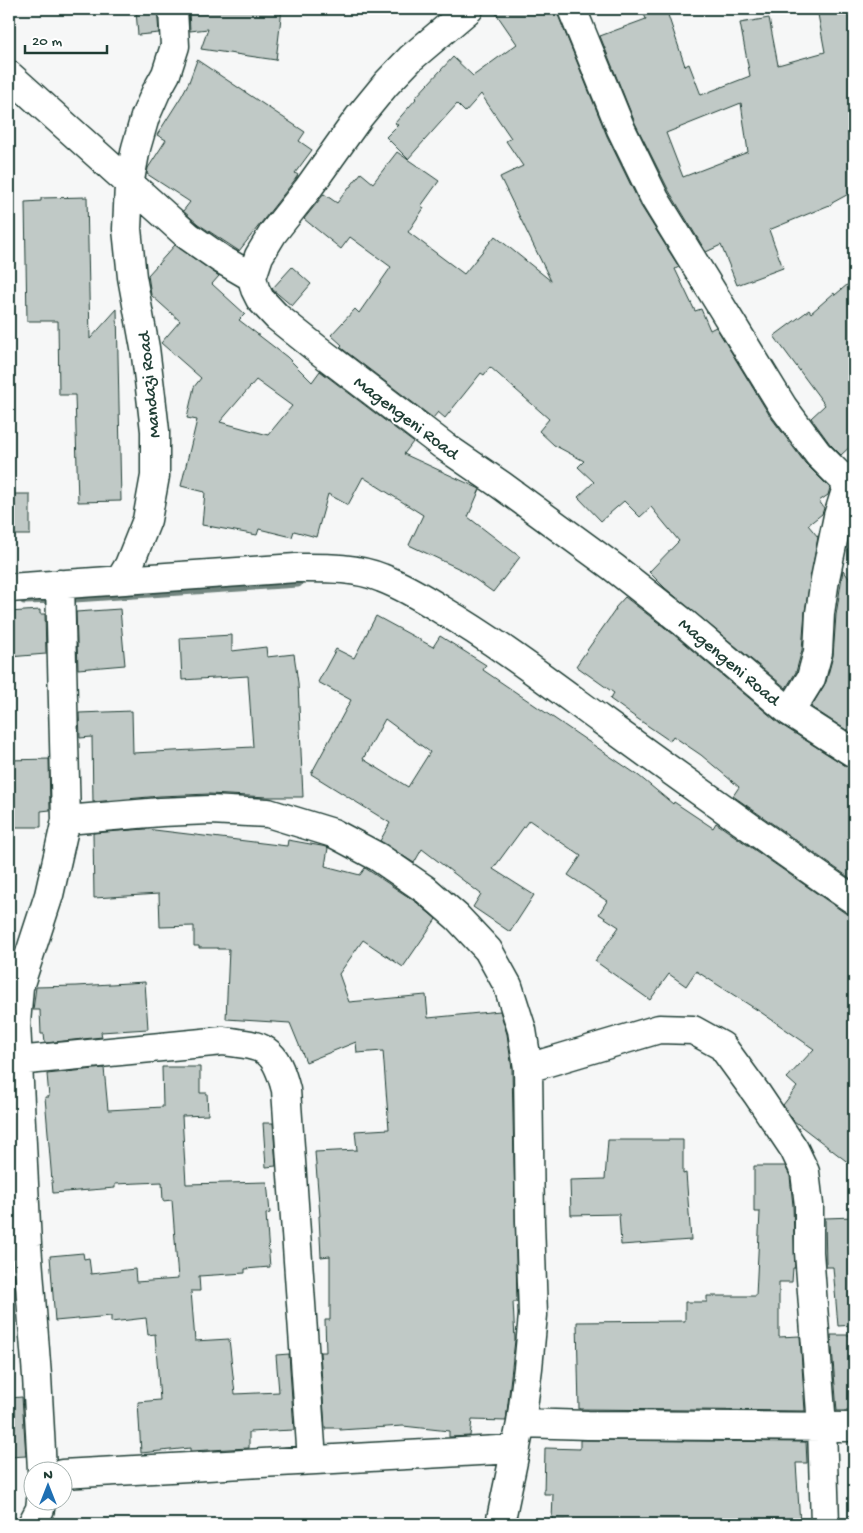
<svg xmlns="http://www.w3.org/2000/svg" width="863" height="1533" font-family="'Gochi Hand',sans-serif">
  <style>
    .lines { fill: none; stroke-linecap: round; stroke-linejoin: round }
    .stream { stroke: #72857f; stroke-width: 9 }
    .building { fill: #c0c9c6; stroke: #1f3d34; fill-rule: evenodd }
    .minor-casing { stroke: #1f3d34; stroke-width: 31 }
    .minor { stroke: #fff; stroke-width: 28 }
    .labels { text-anchor: middle; stroke-width: 4; stroke-linejoin: round; paint-order: stroke }
    .street-label { font-size: 18px; fill: #1f3d34; stroke: #fff }
  </style>
  <rect width="100%" height="100%" fill="#f6f7f7"/>
  <filter id="ink" filterUnits="userSpaceOnUse"><feTurbulence type="fractalNoise" baseFrequency=".02" numOctaves="2"/><feDisplacementMap in="SourceGraphic" scale="10" xChannelSelector="R" yChannelSelector="G"/><feConvolveMatrix kernelMatrix="1 2 1 2 8 2 1 2 1" color-interpolation-filters="sRGB"/></filter>
  <g filter="url(#ink)">
    <g class="lines">
      <!-- stream -->
      <path class="stream" d="M 24,600 L 60,599 L 298,583"/>
    </g>
    <!-- building -->
    <path class="building" d="M 157,9 L 159,33 L 138,35 L 136,11 Z
      M 189,9 L 282,9 L 276,60 L 201,49 L 208,29 L 190,31 Z
      M 493,9 L 557,9 L 558,15 L 607,136 L 641,206 L 679,267 L 675,269 L 695,311 L 701,309 L 710,330 L 716,327 L 770,416 L 805,463 L 830,488 L 828,495 L 819,501 L 824,508 L 822,514 L 808,525 L 818,537 L 805,611 L 802,650 L 796,672 L 786,688 L 665,588 L 649,572 L 679,541 L 651,507 L 640,517 L 624,501 L 601,521 L 578,497 L 594,482 L 578,467 L 584,461 L 554,445 L 539,431 L 549,419 L 490,367 L 484,375 L 481,373 L 445,418 L 438,412 L 433,418 L 340,347 L 342,345 L 331,335 L 355,309 L 359,313 L 391,267 L 350,237 L 341,249 L 304,219 L 324,194 L 337,203 L 349,187 L 350,187 L 361,173 L 373,183 L 397,152 L 439,181 L 421,206 L 424,208 L 408,232 L 464,274 L 495,236 L 551,281 L 500,177 L 523,166 L 506,141 L 511,138 L 481,94 L 465,112 L 457,104 L 408,159 L 386,137 L 398,125 L 395,123 L 416,99 L 415,98 L 453,57 L 473,76 L 517,44 Z
      M 642,9 L 666,9 L 685,66 L 689,64 L 701,95 L 750,76 L 740,23 L 769,18 L 778,65 L 825,52 L 817,9 L 854,9 L 854,191 L 832,203 L 832,204 L 769,230 L 783,268 L 737,285 L 721,245 L 706,252 L 669,191 L 635,123 L 600,36 L 646,19 ZM 741,103 L 748,152 L 683,177 L 666,133 Z
      M 197,60 L 305,132 L 299,141 L 312,150 L 295,173 L 298,175 L 294,181 L 239,251 L 198,224 L 183,211 L 190,202 L 147,174 L 148,168 L 166,140 L 157,135 L 181,97 L 189,82 Z
      M 87,197 L 90,339 L 117,309 L 121,501 L 78,502 L 75,395 L 59,395 L 58,321 L 27,321 L 25,202 L 41,201 L 41,198 Z
      M 175,245 L 219,276 L 212,284 L 245,314 L 239,320 L 287,357 L 312,382 L 320,371 L 413,442 L 404,454 L 480,489 L 468,517 L 520,557 L 493,592 L 462,570 L 409,545 L 423,515 L 363,477 L 348,505 L 328,494 L 316,537 L 294,531 L 292,537 L 259,529 L 257,535 L 202,525 L 205,492 L 181,486 L 197,420 L 187,418 L 194,387 L 201,378 L 161,343 L 180,321 L 151,295 L 148,275 ZM 256,380 L 292,406 L 268,435 L 220,422 Z
      M 292,267 L 311,284 L 292,306 L 272,289 Z
      M 854,279 L 854,443 L 841,455 L 830,444 L 811,418 L 825,405 L 774,336 L 809,310 L 811,313 L 834,293 L 835,295 Z
      M 9,494 L 30,494 L 30,535 L 9,535 Z
      M 843,570 L 854,585 L 854,735 L 811,707 L 826,682 L 833,656 L 836,615 Z
      M 625,597 L 673,634 L 780,724 L 846,766 L 854,768 L 854,881 L 733,796 L 739,787 L 701,755 L 673,736 L 670,741 L 635,717 L 610,699 L 614,693 L 576,666 L 616,609 L 615,608 Z
      M 120,609 L 125,665 L 78,669 L 76,612 Z
      M 40,610 L 40,614 L 45,614 L 46,654 L 9,657 L 9,612 Z
      M 376,616 L 433,647 L 440,636 L 486,665 L 483,670 L 639,776 L 673,804 L 674,802 L 713,828 L 716,823 L 845,913 L 854,915 L 854,1167 L 794,1121 L 783,1105 L 797,1087 L 787,1078 L 814,1049 L 762,1013 L 696,971 L 686,986 L 669,974 L 650,1000 L 595,961 L 619,927 L 599,914 L 607,901 L 568,875 L 581,856 L 529,820 L 493,869 L 534,895 L 510,932 L 473,907 L 481,894 L 422,849 L 414,863 L 380,841 L 390,823 L 311,774 L 351,700 L 318,682 L 336,649 L 354,658 ZM 385,719 L 430,752 L 408,787 L 363,759 Z
      M 232,635 L 232,651 L 266,647 L 267,657 L 294,654 L 298,683 L 303,797 L 268,797 L 209,794 L 160,796 L 93,802 L 92,737 L 80,738 L 79,713 L 132,711 L 133,753 L 253,747 L 248,676 L 182,680 L 180,638 Z
      M 49,759 L 50,810 L 41,811 L 41,827 L 9,827 L 9,760 Z
      M 146,829 L 287,846 L 288,840 L 327,847 L 328,848 L 325,866 L 360,875 L 365,868 L 416,902 L 436,919 L 403,967 L 363,940 L 339,974 L 349,1002 L 426,995 L 428,1018 L 500,1011 L 507,1034 L 512,1069 L 517,1302 L 513,1302 L 515,1340 L 506,1421 L 472,1420 L 470,1436 L 449,1437 L 449,1431 L 403,1426 L 340,1430 L 340,1428 L 325,1428 L 320,1352 L 326,1352 L 325,1320 L 330,1320 L 330,1256 L 321,1257 L 319,1216 L 320,1216 L 315,1152 L 357,1150 L 355,1131 L 389,1129 L 383,1051 L 357,1053 L 356,1042 L 306,1062 L 290,1023 L 226,1019 L 229,949 L 218,949 L 218,948 L 199,948 L 199,946 L 194,946 L 194,926 L 160,927 L 159,894 L 94,898 L 93,833 Z
      M 145,982 L 148,1029 L 101,1032 L 102,1037 L 45,1043 L 44,1034 L 41,1034 L 40,1010 L 33,1010 L 36,987 L 77,986 Z
      M 162,1067 L 200,1067 L 200,1093 L 207,1093 L 208,1115 L 182,1116 L 186,1184 L 267,1182 L 270,1213 L 266,1214 L 270,1267 L 245,1269 L 245,1273 L 199,1276 L 200,1291 L 191,1291 L 195,1341 L 229,1339 L 235,1394 L 279,1392 L 276,1355 L 289,1354 L 294,1430 L 249,1432 L 249,1448 L 190,1451 L 190,1448 L 141,1453 L 138,1402 L 160,1400 L 155,1334 L 148,1335 L 146,1318 L 111,1322 L 111,1316 L 55,1321 L 50,1256 L 83,1253 L 84,1259 L 89,1258 L 91,1274 L 135,1269 L 136,1282 L 178,1279 L 172,1200 L 163,1201 L 162,1182 L 115,1184 L 115,1188 L 53,1193 L 45,1097 L 49,1097 L 47,1074 L 104,1068 L 108,1110 L 163,1107 Z
      M 263,1123 L 273,1123 L 276,1166 L 266,1167 Z
      M 608,1140 L 683,1140 L 683,1174 L 686,1173 L 691,1240 L 621,1245 L 619,1214 L 571,1215 L 570,1180 L 605,1179 Z
      M 754,1166 L 785,1166 L 790,1176 L 793,1206 L 795,1268 L 793,1268 L 792,1282 L 779,1282 L 779,1337 L 800,1336 L 805,1411 L 579,1409 L 577,1322 L 685,1321 L 685,1302 L 707,1302 L 707,1296 L 756,1296 L 760,1212 L 754,1212 Z
      M 854,1217 L 854,1325 L 838,1326 L 833,1267 L 826,1267 L 825,1218 Z
      M 831,1335 L 854,1335 L 854,1411 L 837,1411 Z
      M 22,1397 L 26,1456 L 9,1457 L 9,1398 Z
      M 580,1440 L 806,1442 L 807,1463 L 796,1463 L 800,1524 L 565,1524 L 565,1521 L 552,1521 L 553,1494 L 544,1494 L 545,1448 L 580,1449 Z"/>
    <g class="lines">
      <!-- minor casing -->
      <g class="minor-casing">
        <path id="minor" d="M 469,9 L 411,58 L 386,84 L 359,117 L 307,190 L 273,233 L 259,256 L 252,277 L 255,289 L 260,299 L 277,317 L 317,349 L 444,446 L 501,485 L 613,567 L 683,622 L 790,712 L 854,753
          M 572,9 L 621,129 L 655,199 L 783,407 L 818,454 L 848,484
          M 9,75 L 188,236 L 221,259 L 252,277
          M 120,580 L 129,565 L 147,520 L 155,476 L 155,431 L 151,396 L 145,348 L 132,277 L 127,229 L 129,185 L 136,148 L 145,117 L 156,92 L 166,74 L 175,46 L 173,9
          M 9,588 L 296,568 C 325,568 355,567 382,578 C 403,586 423,598 442,610 C 498,643 549,682 601,720 C 685,781 769,842 854,900
          M 790,712 L 811,678 L 818,652 L 820,613 L 825,579 L 838,516 L 848,484 L 854,476
          M 66,820 L 161,812 L 210,810 L 268,813 L 333,833 L 378,857 L 426,890 L 457,917 L 488,950 L 508,986 L 522,1030 L 528,1068 L 530,1221 L 533,1315 L 528,1368 L 521,1423 L 500,1524
          M 9,1062 L 17,1061 L 223,1041 C 265,1046 275,1047 286,1090 L 312,1460
          M 528,1068 L 659,1029 L 693,1030 L 722,1046 L 757,1094 L 794,1149 L 805,1172 L 809,1205 L 809,1252 L 822,1426 L 825,1524
          M 521,1423 L 588,1425 L 854,1427
          M 42,1470 L 37,1376 L 27,1245 L 16,1023 L 19,987 L 49,895 L 66,820 L 60,584
          M 62,1474 L 516,1449
          M 32,1524 L 40,1509 L 41,1500"/>
      </g>
      <!-- minor -->
      <use href="#minor" class="minor"/>
    </g>
  </g>
  <g class="labels">
    <!-- street labels -->
    <g class="street-label">
      <text transform="translate(148 385) rotate(-96)" y="6">Mandazi Road</text>
      <text transform="translate(407 417) rotate(37)" y="6">Magengeni Road</text>
      <text transform="translate(730 661) rotate(40)" y="6">Magengeni Road</text>
    </g>
  </g>
  <!-- margin -->
  <rect width="863" height="1533" fill="none" stroke="#fff" stroke-width="30"/>
  <rect x="15" y="15" width="833" height="1503" fill="none" stroke="#1f3d34" stroke-width="2" filter="url(#ink)"/>
  <!-- north arrow -->
  <g transform="translate(48 1486)"><circle r="24" fill="#ffffff" stroke="#a5b1ae"/>
  <path d="M0-4L9 19L0 12L-9 19Z" fill="#1f6fb2"/>
  <text y="-8" font-size="14" font-weight="bold" text-anchor="middle" fill="#1f3d34">N</text>
  </g>
  <!-- scale -->
  <path d="M25 45v8h82v-8" fill="none" stroke="#1f3d34" stroke-width="2.5"/>
  <text x="32" y="45" font-size="15" fill="#1f3d34" stroke="#ffffff" stroke-width="4" paint-order="stroke">20 m</text>
</svg>
